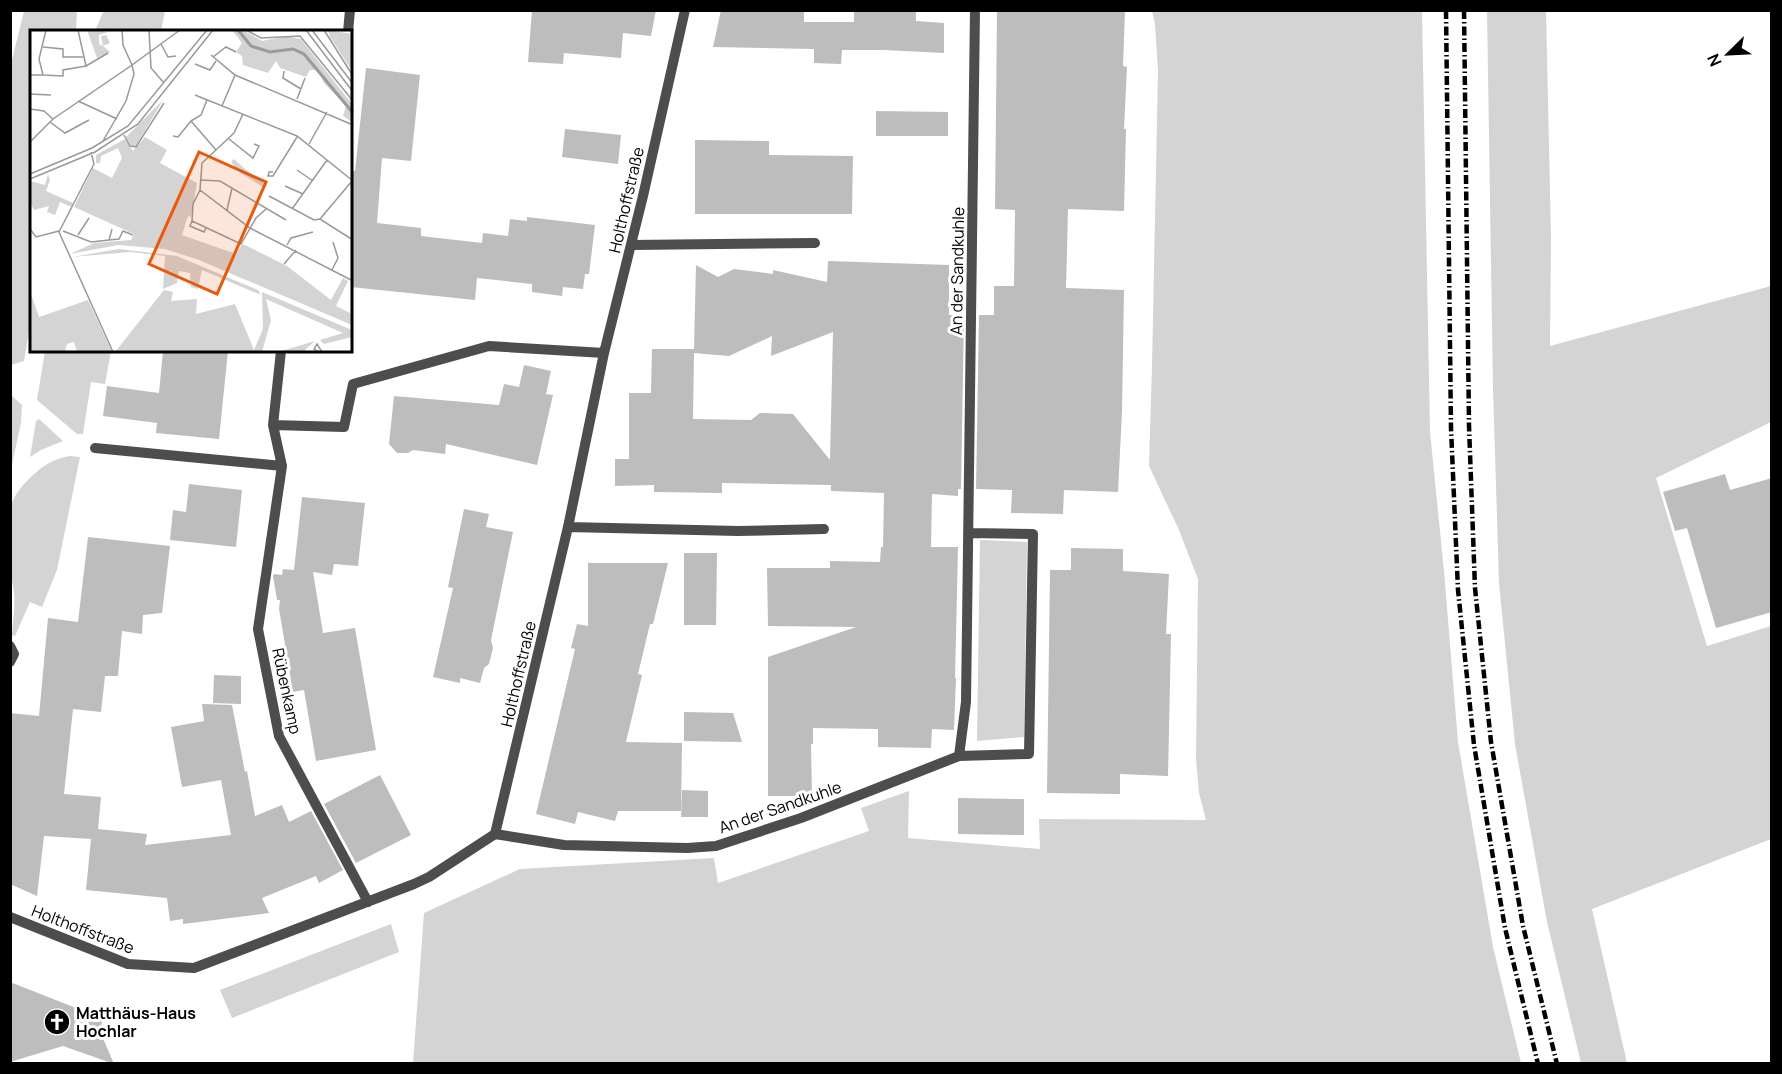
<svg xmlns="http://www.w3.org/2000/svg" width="1782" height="1074" font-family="Manrope,sans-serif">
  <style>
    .green { fill: #d4d4d4 }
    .building { fill: #bdbdbd; fill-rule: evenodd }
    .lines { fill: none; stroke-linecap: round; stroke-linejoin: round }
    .minor { stroke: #4d4d4d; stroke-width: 10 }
    .rail { stroke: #000; stroke-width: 4.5; stroke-dasharray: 9 3 1.5 3; stroke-linecap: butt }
    .labels { text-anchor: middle; stroke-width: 6; stroke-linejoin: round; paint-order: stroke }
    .street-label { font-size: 16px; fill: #000; stroke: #fff }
    .poi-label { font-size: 16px; font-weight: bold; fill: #000; stroke: #fff; text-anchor: start }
    .inset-river { fill: none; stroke: #9b9b9b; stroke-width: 3 }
    .inset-road { fill: none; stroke: #999; stroke-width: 1.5 }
    .view { fill: #e8590c; fill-opacity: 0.15; stroke: #e8590c; stroke-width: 3 }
    .inset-edge { fill: none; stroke: #000; stroke-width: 3 }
  </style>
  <rect width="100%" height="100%" fill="#fff"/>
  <!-- green -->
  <path class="green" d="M 104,10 L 165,11 L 161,31 L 95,31 Z
    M 24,11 L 77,11 L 76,31 L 32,32 L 32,313 L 24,361 L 11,365 L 10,68 Z
    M 1152,11 L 1422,11 L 1430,432 L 1444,571 L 1458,742 L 1493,947 L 1521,1063 L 413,1063 L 424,913 L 520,869 L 714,858 L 718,883 L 869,831 L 861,808 L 909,791 L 908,838 L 1040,849 L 1039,819 L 1206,820 L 1199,793 L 1196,759 L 1198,579 L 1179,530 L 1149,466 L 1152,366 L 1158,71 L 1155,24 Z
    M 1487,11 L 1546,11 L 1551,237 L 1550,346 L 1771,286 L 1771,422 L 1656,478 L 1707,646 L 1771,626 L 1771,839 L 1592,909 L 1627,1063 L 1581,1063 L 1547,922 L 1515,744 L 1499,583 L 1493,388 Z
    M 45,351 L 111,351 L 105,384 L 91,382 L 83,434 L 77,434 L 37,400 Z
    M 11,395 L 22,405 L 21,423 L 11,469 Z
    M 39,419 L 63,441 L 41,450 L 30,457 L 36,421 Z
    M 70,456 L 80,457 L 57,570 L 42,607 L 30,602 L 15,636 L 12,635 C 13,616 18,594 10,576 C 10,556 8,528 10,510 C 13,493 28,479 40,469 C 50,462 57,458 70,456 Z
    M 980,540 L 1027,542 L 1024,737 L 977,741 Z
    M 391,924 L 399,952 L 232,1018 L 220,990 Z"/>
  <!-- building -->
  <path class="building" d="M 532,10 L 656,10 L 651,36 L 623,33 L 621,58 L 564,53 L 563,64 L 528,62 Z
    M 721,10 L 804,10 L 804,22 L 854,22 L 854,10 L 916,10 L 916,21 L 944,23 L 944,53 L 884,50 L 842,50 L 841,64 L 814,63 L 814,49 L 713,47 Z
    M 997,10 L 1125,10 L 1123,66 L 1127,67 L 1124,129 L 1126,129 L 1124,211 L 1068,209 L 1067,252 L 1066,288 L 1124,290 L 1122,411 L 1118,492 L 1064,490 L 1063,514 L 1011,513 L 1012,490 L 976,489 L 979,315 L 994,315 L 994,286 L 1014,286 L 1015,210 L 995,209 Z
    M 366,68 L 420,75 L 411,161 L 382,158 L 377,223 L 421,228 L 421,236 L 482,243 L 483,233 L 508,236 L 510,219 L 527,221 L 527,217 L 595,225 L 589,274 L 585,274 L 583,289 L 563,287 L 562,296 L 532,292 L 532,284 L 477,278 L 475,300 L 351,287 L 351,171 L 355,171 Z
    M 876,111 L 948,112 L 948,136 L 876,136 Z
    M 565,129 L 621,135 L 618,164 L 562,157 Z
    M 695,140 L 769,141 L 769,155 L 853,156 L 852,214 L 695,214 Z
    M 828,261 L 949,265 L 949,315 L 964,315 L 961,489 L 958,489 L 958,496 L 932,494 L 931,547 L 958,547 L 955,678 L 956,678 L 954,730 L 932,729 L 931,748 L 878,747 L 878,729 L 813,728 L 813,744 L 811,744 L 812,796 L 768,796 L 768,657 L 856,627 L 768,626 L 767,568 L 830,568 L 830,561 L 880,562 L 881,547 L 883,547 L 884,493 L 831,491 L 831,485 L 722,483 L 722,493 L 654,492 L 654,485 L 615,486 L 615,459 L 629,459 L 629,393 L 651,393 L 652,349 L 694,349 L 696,265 L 718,277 L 734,269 L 773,274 L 773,270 L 827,282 ZM 833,332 L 830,460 L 793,414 L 760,413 L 751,420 L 693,419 L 694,353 L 729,356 L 772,336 L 771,356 Z
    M 163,351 L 228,351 L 219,439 L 156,433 L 157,423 L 103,416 L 107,386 L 159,393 Z
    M 524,365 L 551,371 L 546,394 L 553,395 L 537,465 L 446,444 L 445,454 L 413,450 L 408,453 L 397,453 L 389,444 L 394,396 L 499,405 L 504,384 L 519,387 Z
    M 1725,474 L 1730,490 L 1772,478 L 1772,612 L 1716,628 L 1687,528 L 1675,531 L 1663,492 Z
    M 189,484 L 242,490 L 236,547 L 170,540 L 173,510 L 186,512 Z
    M 302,497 L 365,503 L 358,566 L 334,564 L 332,575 L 313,572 L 323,633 L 355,628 L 376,750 L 316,761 L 304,690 L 293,692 L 279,609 L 280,600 L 277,600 L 273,576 L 274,574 L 282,575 L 283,569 L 294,570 Z
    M 464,509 L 489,514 L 486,527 L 513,532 L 491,640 L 493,648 L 489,664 L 484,668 L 480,683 L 460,678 L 460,683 L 433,677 L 453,588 L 448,587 Z
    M 88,537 L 170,546 L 162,613 L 143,615 L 142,634 L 122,631 L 118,676 L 105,676 L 101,712 L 73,709 L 64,794 L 101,797 L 98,829 L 147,834 L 145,845 L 231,835 L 221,780 L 182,787 L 171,727 L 204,721 L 202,704 L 232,705 L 245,772 L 247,771 L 255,816 L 282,805 L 289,822 L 311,811 L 343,870 L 319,883 L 316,876 L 262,898 L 269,913 L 183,924 L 183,919 L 170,921 L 167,898 L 86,890 L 91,839 L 44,836 L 37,896 L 10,884 L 10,713 L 39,716 L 48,618 L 78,622 Z
    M 1071,548 L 1123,549 L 1123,571 L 1169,574 L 1166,634 L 1171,634 L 1168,776 L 1120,774 L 1120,794 L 1047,793 L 1050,570 L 1071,570 Z
    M 684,553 L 717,553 L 716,625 L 684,625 Z
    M 588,563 L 668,563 L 653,624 L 650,624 L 638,674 L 642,675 L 626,742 L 682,743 L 681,811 L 618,811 L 615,821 L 578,812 L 575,824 L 536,814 L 575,649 L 571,648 L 577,624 L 588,626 Z
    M 214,675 L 241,676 L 241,704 L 213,703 Z
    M 684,712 L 733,713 L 742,742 L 684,741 Z
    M 380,775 L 411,835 L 356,863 L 324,804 Z
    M 682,790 L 708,791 L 708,817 L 681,817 Z
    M 958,798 L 1024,799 L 1024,835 L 958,834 Z
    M 10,982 L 104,1019 L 99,1029 L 114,1064 L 63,1046 L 10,1062 Z"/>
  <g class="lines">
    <!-- minor -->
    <path class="minor" d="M 348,32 L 350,10
      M 631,245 L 815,243
      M 281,351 L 273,425 L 282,466 L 258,629 L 279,736 L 368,902
      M 273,425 L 344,427 L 353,384 L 489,346 L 604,353
      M 95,448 L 282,466
      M 568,527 L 738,531 L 824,529
      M 10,646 L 14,654 L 10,662
      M 959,756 L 1029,754 L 1033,534 L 968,533
      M 495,834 L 564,845 L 687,848 L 716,846 L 801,818 L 959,756 L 966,702 L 975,10
      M 10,917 L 128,964 L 194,968 L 414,884 L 429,877 L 495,834 L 568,527 L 604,353 L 643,196 L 685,10"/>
    <!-- rail -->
    <path class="rail" d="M 1446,10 L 1451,428 L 1458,590 L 1474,745 L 1505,928 L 1538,1064
      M 1464,10 L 1469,426 L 1475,588 L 1491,742 L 1523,926 L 1557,1064"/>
  </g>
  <!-- icons -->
  <defs>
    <g id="church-disc" transform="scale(1.35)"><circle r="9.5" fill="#000" stroke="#fff"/><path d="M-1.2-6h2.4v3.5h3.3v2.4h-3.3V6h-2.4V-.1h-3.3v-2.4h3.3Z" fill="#fff"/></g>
  </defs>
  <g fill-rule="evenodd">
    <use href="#church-disc" x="57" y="1022"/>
  </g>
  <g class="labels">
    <!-- street labels -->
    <g class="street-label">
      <text transform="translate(626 200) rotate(-77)" y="6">Holthoffstraße</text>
      <text transform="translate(957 271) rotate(-89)" y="6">An der Sandkuhle</text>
      <text transform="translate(518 674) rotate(-77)" y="6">Holthoffstraße</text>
      <text transform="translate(287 691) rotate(78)" y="6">Rübenkamp</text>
      <text transform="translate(780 807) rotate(-19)" y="6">An der Sandkuhle</text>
      <text transform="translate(83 929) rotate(21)" y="6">Holthoffstraße</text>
    </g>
    <!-- poi labels -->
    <g class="poi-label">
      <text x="76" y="1019">Matthäus-Haus<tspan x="76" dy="18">Hochlar</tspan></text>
    </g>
  </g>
  <!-- overview -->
  <g transform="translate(30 30)">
    <rect width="322" height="322" fill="#fff"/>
    <path d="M 57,0 L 78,2 L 69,5 L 69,14 L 73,16 L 71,6 L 76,5 L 80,13 L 73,16 L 80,22 L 67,28 ZM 202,0 L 213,0 L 232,11 L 256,6 L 271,9 L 322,74 L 322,92 L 313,86 L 316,76 L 294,53 L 288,40 L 280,40 L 276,47 L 250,38 L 246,31 L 238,43 L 213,35 L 212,26 L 206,22 L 212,13 ZM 298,0 L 322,4 L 322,41 L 300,7 ZM 133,70 L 106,116 L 101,116 L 96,107 ZM 115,107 L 137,120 L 130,133 L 167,153 L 161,187 L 158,186 L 152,205 L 206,224 L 212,214 L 217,216 L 257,236 L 301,270 L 313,248 L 318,251 L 306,276 L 322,284 L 322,295 L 169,230 L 135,219 L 88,215 L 40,224 L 64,213 L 101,210 L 104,204 L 44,177 L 63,138 L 82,148 L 92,128 L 88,118 L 71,126 L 70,133 L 66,133 L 66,125 L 95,109 L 103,121 ZM 204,129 L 215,139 L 237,155 L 233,157 L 209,142 L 201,132 ZM 18,144 L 20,150 L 16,161 L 43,173 L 41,177 L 30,172 L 25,185 L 17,182 L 19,176 L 4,180 L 0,172 L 0,151 L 15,155 ZM 89,219 L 147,226 L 228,260 L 231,265 L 172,240 L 168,259 L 161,257 L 160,243 L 149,241 L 147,253 L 133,259 L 135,226 L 100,222 L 42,227 ZM 134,260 L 143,262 L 141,271 L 167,269 L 166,284 L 205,274 L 224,320 L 233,299 L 232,262 L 322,300 L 322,307 L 294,314 L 290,310 L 313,303 L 236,269 L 241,290 L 232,322 L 85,322 ZM 0,261 L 9,287 L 58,270 L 82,322 L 47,322 L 44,312 L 37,314 L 35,322 L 0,322 ZM 285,311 L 273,322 L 246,322 L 248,322 Z" fill="#d4d4d4"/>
    <path class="inset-river" d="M 208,0 L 221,16 L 240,22 L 263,19 L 274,24 L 323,83"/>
    <path class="inset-road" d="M 16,0 L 41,0M 48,0 L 56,36 L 78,23M 119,0 L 121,38 L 134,53M 216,0 L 231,8 L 270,6 L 323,71M 276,0 L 323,62M 282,0 L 323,54M 294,0 L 323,46M 131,14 L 138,27 L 146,26M 13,17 L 33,19 L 33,27 L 53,27M 181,25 L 205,45 L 323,95M 183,27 L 196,17 L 206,22M 165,34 L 180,40 L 186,31M 254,41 L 253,48 L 271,59M 0,45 L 13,45 L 9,29 L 16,0M 13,45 L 33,46 L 33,40 L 56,36M 0,64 L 21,65M 165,65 L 267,106 L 323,151M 267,69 L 275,48M 48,71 L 87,89M 192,76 L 205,45M 0,79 L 14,81 L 23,89M 213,84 L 204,103 L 172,133 L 170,160 L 220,198 L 323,251M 161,91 L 171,85 L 177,70M 20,92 L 35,103 L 59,90M 94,105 L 100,116 L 106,117 L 134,73M 143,106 L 148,107 L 161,91 L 186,120M 199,109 L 223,128 L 229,116 L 224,114M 73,111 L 96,71 L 104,44 L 102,35 L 150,0M 0,112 L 23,89 L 102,35 L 93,15 L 92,0M 279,114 L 297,82M 61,122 L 64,134 L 29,202 L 83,322M 267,140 L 283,151M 243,142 L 239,142 L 238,146 L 243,146 L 267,107M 0,144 L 62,118 L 98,96 L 177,0M 0,149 L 65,122 L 108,94 L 183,0M 170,150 L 190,151 L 256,190M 255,156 L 273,164M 170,160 L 163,174 L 162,191 L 211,214 L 226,188 L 236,179M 239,166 L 284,190 L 290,189 L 323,210M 262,179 L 297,130M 197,180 L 202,158M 290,189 L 322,151M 162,191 L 160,196 L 174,202 L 176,198M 0,199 L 6,207 L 29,201M 33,201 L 61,212 L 79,210 L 82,199M 48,205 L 59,188M 79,210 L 89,209 L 93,201 L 103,205M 257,215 L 261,208 L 283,202M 254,234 L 266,220M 302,240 L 308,228 L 303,212M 289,322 L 284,319 L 287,314 L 292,322"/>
    <path class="view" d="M 169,122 L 236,152 L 187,264 L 119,234 Z"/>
    <rect width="322" height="322" class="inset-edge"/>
  </g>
  <!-- border -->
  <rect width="1782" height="1074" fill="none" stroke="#000000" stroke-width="24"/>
  <!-- north arrow -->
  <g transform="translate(1728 54) rotate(246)" stroke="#ffffff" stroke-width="4.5" paint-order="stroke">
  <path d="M0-4.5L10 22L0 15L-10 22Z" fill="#000000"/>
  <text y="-9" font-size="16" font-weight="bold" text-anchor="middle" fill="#000000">N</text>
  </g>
</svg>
